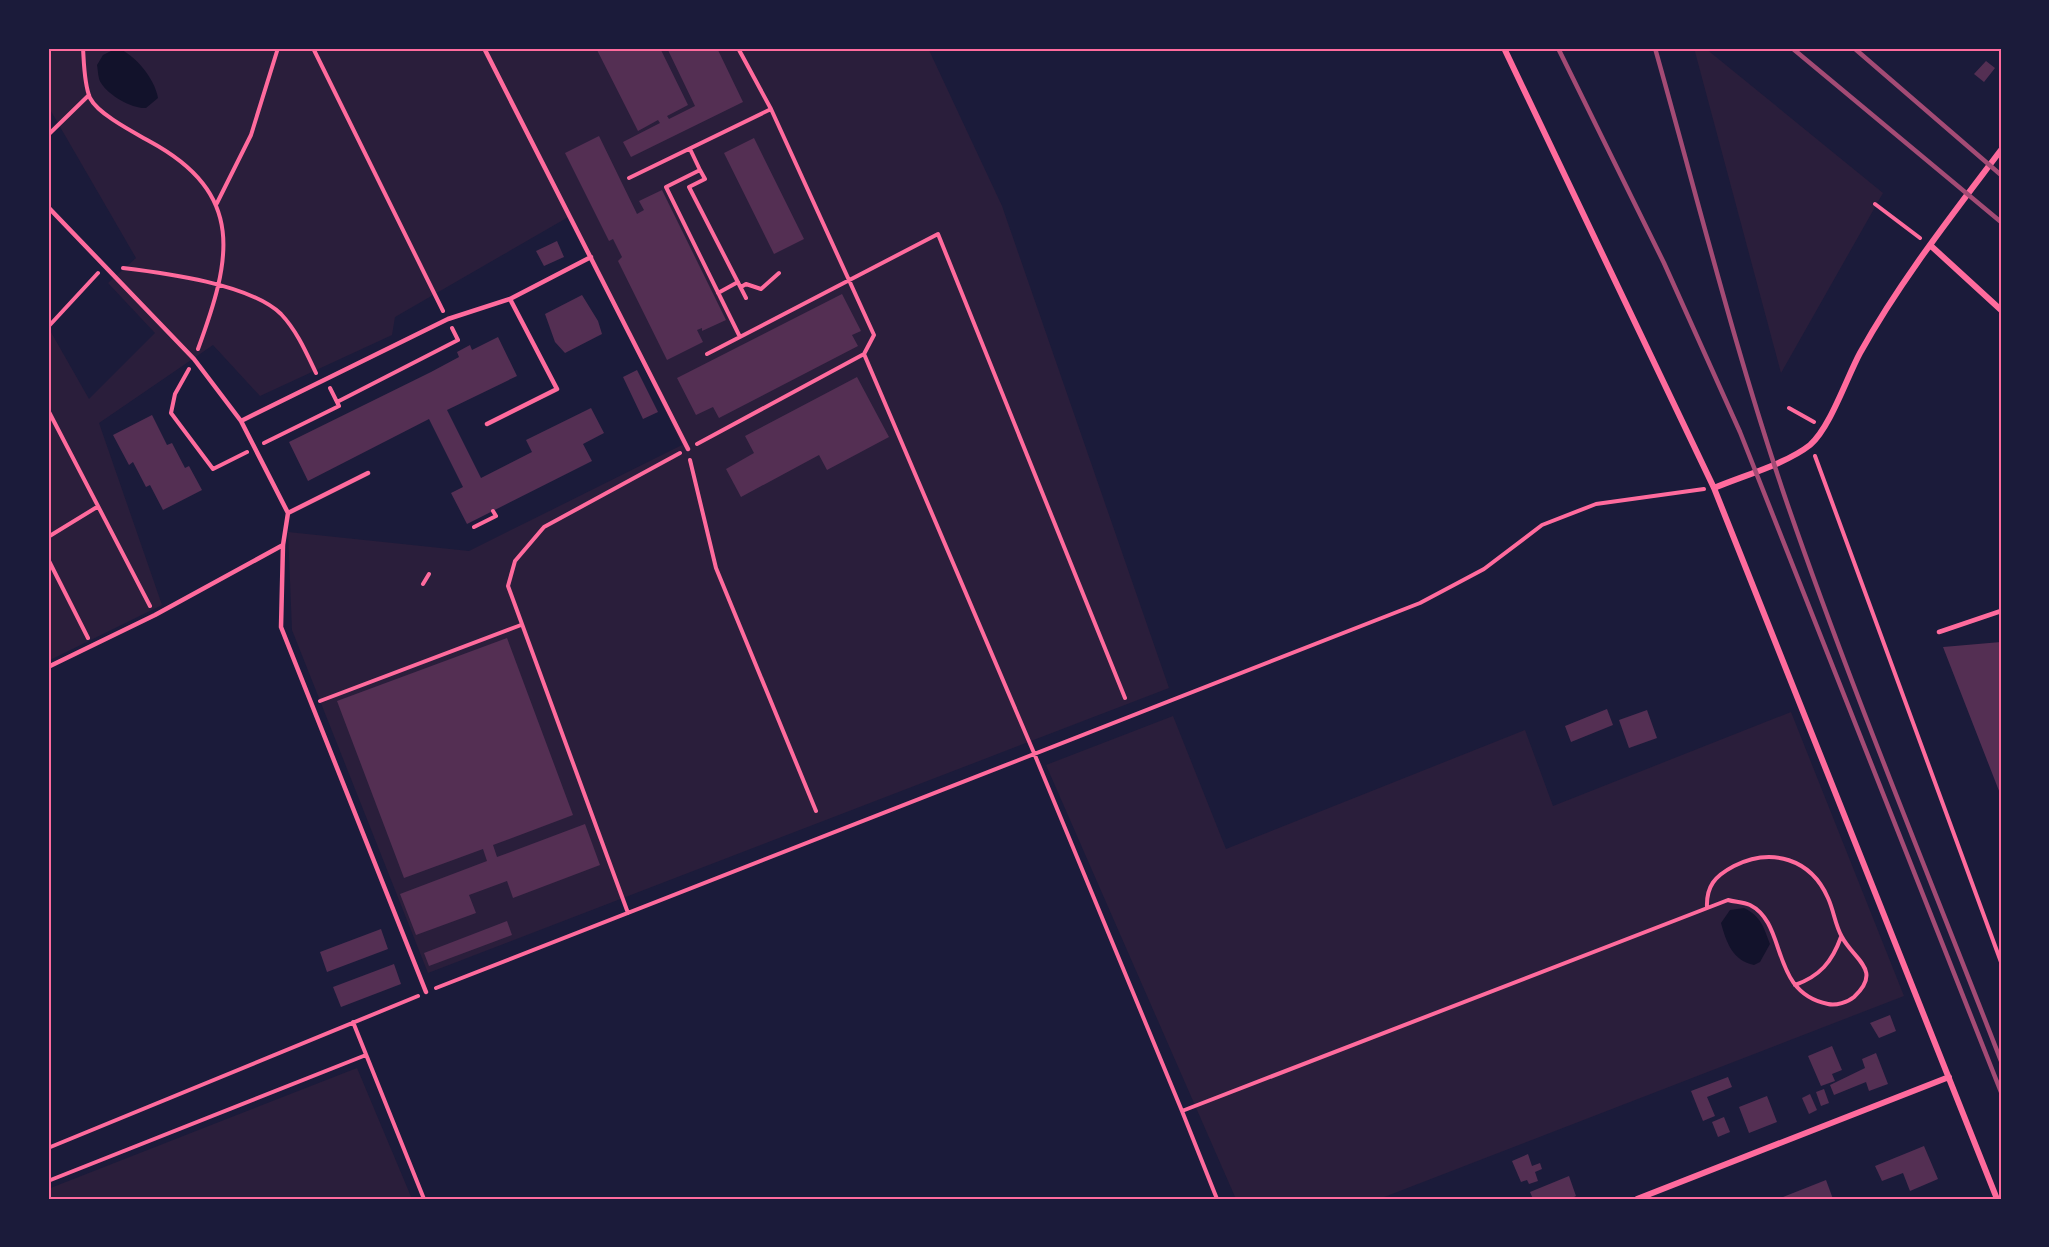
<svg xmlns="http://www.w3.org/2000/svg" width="2049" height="1247" font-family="Quicksand,sans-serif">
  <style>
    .green { fill: #2a1e3b }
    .water { fill: #12122b }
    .building { fill: #542f53 }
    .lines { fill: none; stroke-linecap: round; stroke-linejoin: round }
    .path { stroke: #ff6b9d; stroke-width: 4 }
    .service { stroke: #ff6b9d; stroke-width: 4.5 }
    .minor { stroke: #ff6b9d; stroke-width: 6 }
    .rail { stroke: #a44b75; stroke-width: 4.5 }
    .neatline { fill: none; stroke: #ff6b9d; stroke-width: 2 }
  </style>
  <rect width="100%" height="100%" fill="#1b1b3a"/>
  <!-- green -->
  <path class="green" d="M 48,48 L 928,48 L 1002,206 L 1169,688 L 428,973 L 292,630 L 288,532 L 469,551 L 682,445 L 570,216 L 395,317 L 392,335 L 260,396 L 213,345 L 99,423 L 162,605 L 48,661 L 48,327 L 89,399 L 155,333 L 108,283 L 136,258 L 48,106 Z
    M 1694,48 L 1705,48 L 1883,193 L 1781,373 Z
    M 1791,712 L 1904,996 L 1379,1199 L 1236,1199 L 1046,765 L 1173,716 L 1226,849 L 1525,730 L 1553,806 Z
    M 357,1068 L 412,1199 L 48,1199 L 48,1189 Z"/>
  <!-- water -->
  <path class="water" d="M 117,48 C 135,54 155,79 158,98 L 146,108 C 133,109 109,96 101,83 C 98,79 98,70 97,65 L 103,55 Z
    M 1744,908 C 1761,916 1764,928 1770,944 L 1760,962 L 1754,965 C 1733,961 1726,942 1721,923 L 1730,910 Z"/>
  <!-- building -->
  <path class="building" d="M 596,48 L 660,48 L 688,105 L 667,116 L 669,119 L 695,106 L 667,48 L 717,48 L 743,102 L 631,157 L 623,142 L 660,123 L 658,120 L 638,131 Z
    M 1986,61 L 1995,68 L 1984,82 L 1974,74 Z
    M 599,136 L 637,214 L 644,210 L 639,201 L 662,190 L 726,320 L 702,331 L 702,328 L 697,330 L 703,342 L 667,360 L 618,261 L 622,257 L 613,239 L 609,241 L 565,153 Z
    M 754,138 L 804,239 L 774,254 L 724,153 Z
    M 557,241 L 564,257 L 544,266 L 536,251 Z
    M 842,294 L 861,331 L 852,335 L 858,346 L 719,418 L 713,407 L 696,415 L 677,378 Z
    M 582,295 L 598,321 L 602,334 L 565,353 L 555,342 L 545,314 Z
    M 498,337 L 517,376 L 447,410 L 481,478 L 532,452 L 526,440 L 591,408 L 604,433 L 583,444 L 592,461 L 467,524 L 451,493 L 463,487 L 429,419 L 308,481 L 289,442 L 431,372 L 459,357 L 457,352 L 470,345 L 472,350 Z
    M 637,370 L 658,412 L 643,419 L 623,377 Z
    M 857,377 L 889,437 L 827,470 L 819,455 L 741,497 L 726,469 L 754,453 L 745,436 Z
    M 152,415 L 167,445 L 172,443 L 185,468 L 189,466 L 202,490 L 163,510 L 150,485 L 146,487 L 133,462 L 129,465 L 113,435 Z
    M 507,638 L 573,815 L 493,845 L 497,857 L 585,824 L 600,865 L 513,898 L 507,881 L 469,895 L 476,913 L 416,935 L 400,894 L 487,861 L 483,849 L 404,878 L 337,701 Z
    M 2001,642 L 2001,796 L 1943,647 Z
    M 1607,709 L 1613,725 L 1571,742 L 1565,726 Z
    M 1647,710 L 1657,738 L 1629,748 L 1619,720 Z
    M 507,921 L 512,935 L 429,966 L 424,953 Z
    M 381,929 L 388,949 L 327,972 L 320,952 Z
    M 394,964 L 401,984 L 341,1007 L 333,987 Z
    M 1890,1015 L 1896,1031 L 1879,1038 L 1870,1023 Z
    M 1832,1046 L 1842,1070 L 1832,1074 L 1835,1081 L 1821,1086 L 1808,1056 Z
    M 1876,1053 L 1888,1084 L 1869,1091 L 1866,1082 L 1834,1095 L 1830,1085 L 1865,1068 L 1862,1059 Z
    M 1728,1077 L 1732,1087 L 1707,1097 L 1715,1116 L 1703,1121 L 1691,1091 Z
    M 1824,1089 L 1829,1103 L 1821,1106 L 1816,1092 Z
    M 1810,1094 L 1817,1110 L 1809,1114 L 1802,1098 Z
    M 1767,1096 L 1777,1122 L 1749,1133 L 1739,1107 Z
    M 1724,1117 L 1730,1132 L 1718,1137 L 1712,1122 Z
    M 1924,1146 L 1938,1179 L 1910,1191 L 1903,1173 L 1882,1181 L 1875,1166 Z
    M 1528,1154 L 1532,1166 L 1540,1163 L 1542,1169 L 1535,1172 L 1538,1181 L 1529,1184 L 1527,1180 L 1521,1182 L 1512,1161 Z
    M 1569,1176 L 1576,1196 L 1570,1199 L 1533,1199 L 1530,1192 Z
    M 1826,1180 L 1833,1199 L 1778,1199 Z"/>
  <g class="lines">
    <!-- path -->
    <path class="path" d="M 83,48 C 84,63 84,84 90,98 C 98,114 133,132 149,141 C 247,194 231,259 198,349
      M 313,48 L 443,311
      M 738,48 L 771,109 L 874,335 L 864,354
      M 48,135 L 89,95
      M 690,149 L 700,170 L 666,187 L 740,337
      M 700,170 L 705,179 L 689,187 L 746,298
      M 629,178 L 771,109
      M 217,203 L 251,135 L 278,48
      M 1875,204 L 1920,238
      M 123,268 C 165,273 250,284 281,314 C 297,331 306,352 316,373
      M 741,287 L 746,284 L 761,289 L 779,273
      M 718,293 L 738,282
      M 48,327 L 98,273
      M 707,354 L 938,234 L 1125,698
      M 189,369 L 175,394 L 171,413 L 213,469 L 247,452
      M 337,402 L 458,340 L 452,328
      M 1789,408 L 1814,422
      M 48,410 L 150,606
      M 264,443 L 339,406 L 330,388
      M 697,444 L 864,354 L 1034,753 L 1182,1111 L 1728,900 C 1735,902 1743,902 1750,905 C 1788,924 1769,992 1828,1004 C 1836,1006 1848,1002 1854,997 C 1883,970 1854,960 1842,937 C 1835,925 1834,911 1828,898 C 1811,859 1772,847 1734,866 C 1715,876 1706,886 1707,908
      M 1815,456 L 2001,962
      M 690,460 L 716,568 L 816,811
      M 474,527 L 496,516 L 493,511
      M 48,537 L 97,507
      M 48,559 L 88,638
      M 423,584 L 429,574
      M 320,701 L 521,625
      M 628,913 L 508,586 L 515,561 L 544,527 L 680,453
      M 1795,985 C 1820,976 1832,962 1841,937
      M 436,988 L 1420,603 L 1484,569 L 1542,525 L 1596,504 L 1704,489
      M 353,1022 L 424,1199
      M 1182,1111 L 1217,1199
      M 48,1148 L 418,996
      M 48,1181 L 366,1055"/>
    <!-- service -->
    <path class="service" d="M 484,48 L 688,449
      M 48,207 L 194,359 L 241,421 L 288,513 L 283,545 L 281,627 L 426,992
      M 241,421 L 448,319 L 510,299
      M 487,424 L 557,389 L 510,299 L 591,257
      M 288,513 L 368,473
      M 1939,632 L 2001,611
      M 48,667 L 155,615 L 283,545"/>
    <!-- minor -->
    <path class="minor" d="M 1504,48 L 1714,488 L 1997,1199
      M 1930,245 L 2001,310
      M 1714,488 C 1742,476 1786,464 1810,445 C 1830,428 1847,377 1860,353 C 1900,281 1952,215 2001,150
      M 1637,1199 L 1949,1077"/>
    <!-- rail -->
    <path class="rail" d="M 1558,48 L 1664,263 L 1740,432 L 2001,1092
      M 1655,48 C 1698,200 1736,354 1787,503 C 1852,691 1929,875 2001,1061
      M 1792,48 L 2001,222
      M 1854,48 L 2001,175"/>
  </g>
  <!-- border -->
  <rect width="2049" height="1247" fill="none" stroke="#1b1b3a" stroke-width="99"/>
  <rect x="50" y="50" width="1950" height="1148" class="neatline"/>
</svg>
